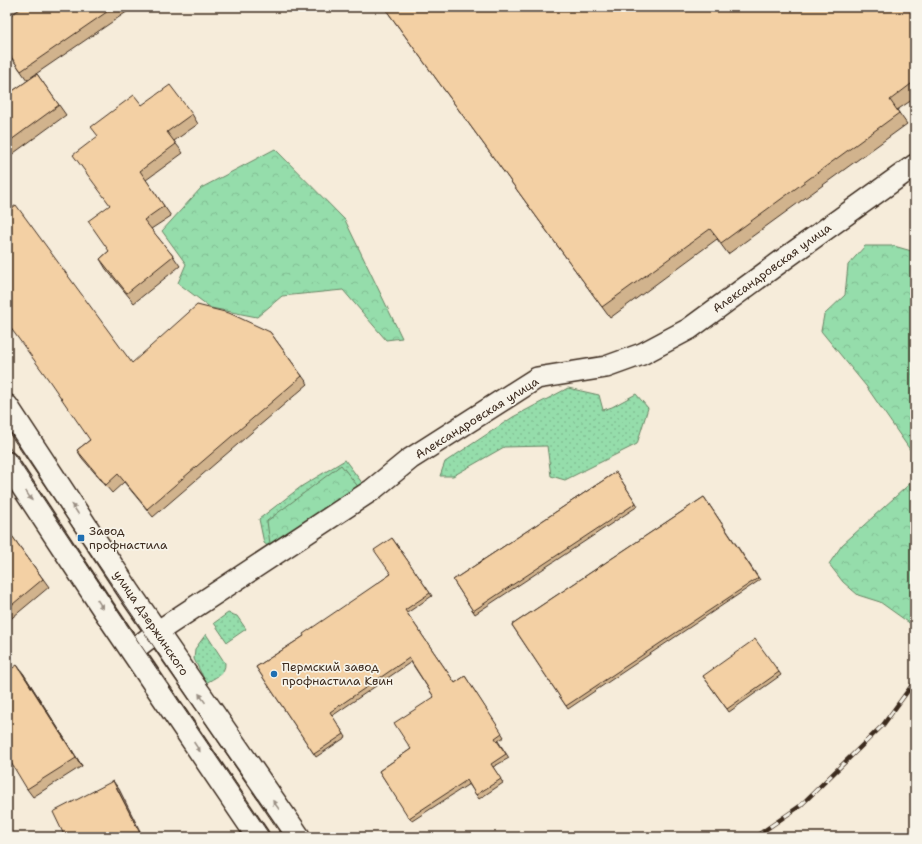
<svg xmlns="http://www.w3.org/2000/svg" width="922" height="844" font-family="'Shantell Sans',sans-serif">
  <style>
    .grass { fill: url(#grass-dots); stroke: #688464 }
    .forest { fill: url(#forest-crowns); stroke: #688464 }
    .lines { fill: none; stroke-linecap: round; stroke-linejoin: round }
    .minor-casing { stroke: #3b2a1e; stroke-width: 24 }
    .major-casing { stroke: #3b2a1e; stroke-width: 25 }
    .minor { stroke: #f7f3e8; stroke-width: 21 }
    .major { stroke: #f7f3e8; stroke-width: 22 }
    .tram { stroke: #3b2a1e; stroke-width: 1 }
    .rail-casing { stroke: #3b2a1e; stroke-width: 4.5 }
    .rail { stroke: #f7f3e8; stroke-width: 3; stroke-dasharray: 9; stroke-linecap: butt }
    .wall { fill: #d1b38d; stroke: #3b2a1e }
    .shaded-wall { fill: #aa9273; stroke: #3b2a1e }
    .building { fill: #f3d0a4; stroke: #3b2a1e }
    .oneway { fill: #998e83 }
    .poi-dot { fill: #1f6fb2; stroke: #f7f3e8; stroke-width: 1.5 }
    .labels { text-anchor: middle; stroke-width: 3.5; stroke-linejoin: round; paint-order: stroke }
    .street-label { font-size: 12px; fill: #3b2a1e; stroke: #f7f3e8 }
    .poi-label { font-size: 12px; fill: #3b2a1e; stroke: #f7f3e8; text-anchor: start }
  </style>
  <defs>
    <pattern id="grass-dots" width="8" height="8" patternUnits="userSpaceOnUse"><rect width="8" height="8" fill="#95ddab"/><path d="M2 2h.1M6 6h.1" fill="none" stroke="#81be93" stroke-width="1.8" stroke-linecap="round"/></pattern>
    <pattern id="forest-crowns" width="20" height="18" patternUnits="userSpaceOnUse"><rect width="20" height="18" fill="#95ddab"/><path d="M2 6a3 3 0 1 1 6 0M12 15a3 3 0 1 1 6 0" fill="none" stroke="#81be93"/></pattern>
  </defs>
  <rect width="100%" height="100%" fill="#f6ecda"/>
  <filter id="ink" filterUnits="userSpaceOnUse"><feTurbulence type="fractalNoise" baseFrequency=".025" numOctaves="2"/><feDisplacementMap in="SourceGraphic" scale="8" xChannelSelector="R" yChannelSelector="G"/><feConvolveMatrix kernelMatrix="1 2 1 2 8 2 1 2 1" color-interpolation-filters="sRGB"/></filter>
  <g filter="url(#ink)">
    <!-- grass -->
    <path class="grass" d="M 568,388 L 599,395 L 603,410 L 612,407 L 636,394 L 648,408 L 637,444 L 565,480 L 551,476 L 547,446 L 504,447 L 453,476 L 440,476 L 445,462 L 513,417 Z
      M 345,460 L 366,488 L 269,547 L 264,543 L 259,519 L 302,486 Z
      M 228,613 L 237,616 L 246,629 L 227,642 L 214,623 Z
      M 206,634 L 225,663 C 226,674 214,678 206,683 L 194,659 L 195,649 Z"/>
    <!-- forest -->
    <path class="forest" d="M 275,149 L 345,220 L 402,338 L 386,340 L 343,290 L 282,296 L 257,317 L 211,308 L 178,283 L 186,264 L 162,231 L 201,188 Z
      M 865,246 L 894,246 L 915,252 L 915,457 L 866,386 L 821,331 L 824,315 L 845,295 L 848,265 Z
      M 341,465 L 360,489 L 306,529 L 270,544 L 267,521 Z
      M 915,479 L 915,627 L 880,602 L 858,595 L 843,582 L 829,564 L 842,545 Z"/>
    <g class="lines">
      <!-- minor casing -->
      <g class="minor-casing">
        <path id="minor" d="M 132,651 L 157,632 L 372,490 L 410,459 L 537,378 L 606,367 L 642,354 L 689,329 L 787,257 L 915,165"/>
      </g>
      <!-- major casing -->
      <g class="major-casing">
        <path id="major" d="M 7,406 L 130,593 L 299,837
          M 7,463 L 104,610 L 258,837"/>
      </g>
      <!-- minor -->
      <use href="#minor" class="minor"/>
      <!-- major -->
      <use href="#major" class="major"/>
      <!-- tram -->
      <path class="tram" d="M 7,430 L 283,837
        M 7,444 L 127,625 L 271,837"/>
      <!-- rail casing -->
      <g class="rail-casing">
        <path id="rail" d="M 755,837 L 800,806 L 883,725 L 915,681"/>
      </g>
      <!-- rail -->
      <use href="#rail" class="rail"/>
    </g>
    <!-- wall -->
    <path class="wall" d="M 23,7 L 129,7 L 131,9 L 27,80 L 7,51 L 8,17 Z
      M 384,7 L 915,7 L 915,98 L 897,110 L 907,124 L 728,254 L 717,239 L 610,318 Z
      M 37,74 L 66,115 L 7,158 L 7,95 Z
      M 142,105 L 192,114 L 198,124 L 174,141 L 183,153 L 146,180 L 171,216 L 151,229 L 173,256 L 180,266 L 134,303 L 106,269 L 100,259 L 109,251 L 110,206 L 98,136 Z
      M 270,332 L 308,384 L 153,517 L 124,482 L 112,493 L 82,458 L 77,450 L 90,440 L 132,363 Z
      M 616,472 L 638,506 L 475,614 L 453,580 Z
      M 704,497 L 760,580 L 568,709 L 512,625 Z
      M 7,529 L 49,587 L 7,622 Z
      M 392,538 L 432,596 L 407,613 L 455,683 L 465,676 L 504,737 L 498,741 L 509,758 L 493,767 L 503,783 L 479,799 L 469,784 L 412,821 L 379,771 L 411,749 L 434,697 L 411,662 L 332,716 L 346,737 L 316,757 L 256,667 L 304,636 L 391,574 Z
      M 779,672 L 781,675 L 729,712 L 703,676 Z
      M 23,673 L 82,766 L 33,797 L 27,789 Z"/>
    <!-- shaded-wall -->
    <path class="shaded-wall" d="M 17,665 L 23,673 L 82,766 L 76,758 Z
      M 113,781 L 119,789 L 143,837 L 142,837 Z"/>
    <!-- building -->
    <path class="building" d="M 23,7 L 114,7 L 21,71 L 7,51 L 7,16 L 8,17 Z
      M 384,7 L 915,7 L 915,81 L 890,100 L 899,113 L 721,243 L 710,229 L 602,307 Z
      M 37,74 L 59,105 L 7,143 L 7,95 Z
      M 170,85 L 192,114 L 167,132 L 176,144 L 140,171 L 164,206 L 144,220 L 173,256 L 127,293 L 100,259 L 109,251 L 88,221 L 110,205 L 73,155 L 98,136 L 91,127 L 134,95 L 142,105 Z
      M 16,205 L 132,363 L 197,305 L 229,313 L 270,332 L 302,376 L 147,509 L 118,474 L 106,485 L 77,450 L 90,440 L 48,379 L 7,323 L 7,212 Z
      M 616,472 L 636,503 L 473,611 L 453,580 Z
      M 704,497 L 758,578 L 566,706 L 512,625 Z
      M 7,529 L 43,579 L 7,609 Z
      M 392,538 L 430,593 L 405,610 L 455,683 L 465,676 L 502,733 L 495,738 L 506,754 L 491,764 L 501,779 L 476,795 L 467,780 L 409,818 L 379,771 L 411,749 L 394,723 L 434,697 L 409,658 L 330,712 L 344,734 L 314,754 L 256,667 L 304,636 L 303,634 L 391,574 L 374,550 Z
      M 755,639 L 779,672 L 727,709 L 703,676 Z
      M 17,665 L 76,758 L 27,789 L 7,756 L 7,672 Z
      M 113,781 L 142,837 L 65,837 L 53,812 Z"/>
    <!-- one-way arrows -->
    <defs><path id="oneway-solid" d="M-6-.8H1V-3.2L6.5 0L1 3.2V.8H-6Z"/></defs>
    <g class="oneway">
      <use href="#oneway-solid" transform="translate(29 496) rotate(56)"/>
      <use href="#oneway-solid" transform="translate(75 509) rotate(-123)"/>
      <use href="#oneway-solid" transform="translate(100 604) rotate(57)"/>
      <use href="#oneway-solid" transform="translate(202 698) rotate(-125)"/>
      <use href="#oneway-solid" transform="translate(197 747) rotate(56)"/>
      <use href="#oneway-solid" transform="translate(276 805) rotate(-125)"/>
    </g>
  </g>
  <!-- markers -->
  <g class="poi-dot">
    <rect x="77" y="534" width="8" height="8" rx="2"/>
    <circle cx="274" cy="674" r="4"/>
  </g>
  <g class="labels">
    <!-- street labels -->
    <g class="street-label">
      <text transform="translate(772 268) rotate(-36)" y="4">Александровская улица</text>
      <text transform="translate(477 418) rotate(-32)" y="4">Александровская улица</text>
      <text transform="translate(151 623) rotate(56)" y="4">улица Дзержинского</text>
    </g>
    <!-- poi labels -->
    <g class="poi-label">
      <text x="89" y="535">Завод<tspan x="89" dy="14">профнастила</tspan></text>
      <text x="282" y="671">Пермский завод<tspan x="282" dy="14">профнастила Квин</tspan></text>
    </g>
  </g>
  <!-- margin -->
  <rect width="922" height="844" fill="none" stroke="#f7f3e8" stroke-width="24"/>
  <rect x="12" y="12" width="898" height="820" fill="none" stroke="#3b2a1e" stroke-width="1.5" filter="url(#ink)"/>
</svg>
